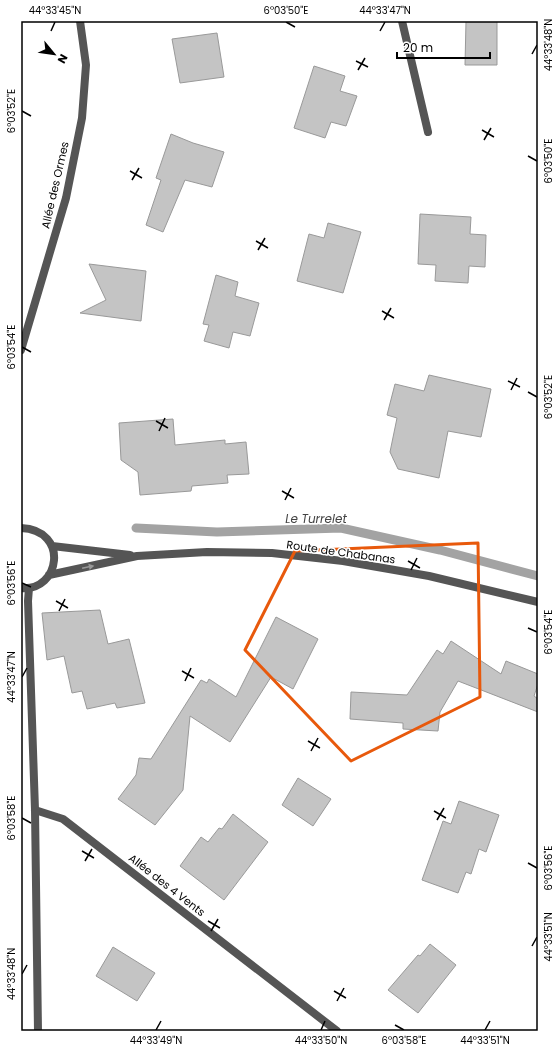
<svg xmlns="http://www.w3.org/2000/svg" width="559" height="1052" font-family="Poppins,sans-serif">
  <style>
    .lines { fill: none; stroke-linecap: round; stroke-linejoin: round }
    .stream { stroke: #a3a3a3; stroke-width: 9 }
    .building { fill: #c4c4c4; stroke: #999 }
    .minor { stroke: #555; stroke-width: 8 }
    .oneway { fill: #999 }
    .marked { fill: none; stroke: #e8590c; stroke-width: 3; stroke-linejoin: round }
    .ticks { fill: none; stroke: #000; stroke-width: 1.5 }
    .labels { text-anchor: middle; stroke-width: 3; stroke-linejoin: round; paint-order: stroke }
    .street-label { font-size: 11px; fill: #000; stroke: #fff }
    .water-label { font-size: 12px; font-style: italic; fill: #444; stroke: #fff }
    .neatline { fill: none; stroke: #000; stroke-width: 1.5 }
    .ticks-label { font-size: 10px; text-anchor: middle; fill: #000 }
  </style>
  <rect width="100%" height="100%" fill="#fff"/>
  <g class="lines">
    <!-- stream -->
    <path class="stream" d="M 136,528 L 217,532 L 341,528 L 440,550 L 538,576"/>
  </g>
  <!-- building -->
  <path class="building" d="M 466,21 L 497,21 L 497,65 L 465,65 Z
    M 217,33 L 224,77 L 180,83 L 172,39 Z
    M 314,66 L 345,76 L 340,91 L 357,96 L 346,126 L 331,122 L 325,138 L 294,128 Z
    M 171,134 L 193,143 L 224,152 L 212,187 L 185,180 L 163,232 L 146,225 L 161,180 L 156,178 Z
    M 420,214 L 471,217 L 470,234 L 486,235 L 485,267 L 469,266 L 468,283 L 435,281 L 436,265 L 418,264 Z
    M 328,223 L 361,232 L 343,293 L 297,281 L 309,234 L 324,238 Z
    M 89,264 L 146,271 L 141,321 L 80,313 L 106,300 Z
    M 216,275 L 238,282 L 235,296 L 259,303 L 250,336 L 233,332 L 229,348 L 204,341 L 209,325 L 203,324 Z
    M 429,375 L 491,389 L 481,437 L 448,431 L 439,478 L 398,469 L 390,452 L 397,418 L 387,415 L 395,384 L 424,391 Z
    M 173,419 L 175,445 L 225,440 L 225,444 L 246,442 L 249,474 L 227,475 L 228,483 L 192,486 L 191,491 L 140,495 L 138,472 L 121,460 L 119,423 Z
    M 100,610 L 108,644 L 129,639 L 145,703 L 117,708 L 115,703 L 87,709 L 82,691 L 72,693 L 64,656 L 47,660 L 42,613 Z
    M 276,617 L 318,639 L 293,689 L 271,677 L 230,742 L 190,716 L 183,790 L 155,825 L 118,799 L 136,775 L 139,758 L 151,759 L 201,680 L 207,683 L 209,679 L 236,697 Z
    M 451,641 L 501,674 L 506,661 L 538,674 L 538,684 L 534,696 L 538,699 L 538,712 L 458,681 L 440,712 L 438,731 L 403,729 L 403,723 L 350,719 L 351,692 L 407,695 L 437,650 L 443,654 Z
    M 298,778 L 331,799 L 313,826 L 282,805 Z
    M 459,801 L 499,815 L 486,852 L 479,849 L 471,874 L 466,872 L 458,893 L 422,880 L 443,821 L 451,824 Z
    M 233,814 L 268,842 L 224,900 L 180,866 L 201,837 L 208,842 L 219,828 L 222,829 Z
    M 430,944 L 456,965 L 418,1013 L 388,990 L 418,955 L 420,956 Z
    M 113,947 L 155,973 L 137,1001 L 96,976 Z"/>
  <g class="lines">
    <!-- minor -->
    <path class="minor" d="M 402,21 L 428,132
      M 21,350 L 66,198 L 82,118 L 86,65 L 80,21
      M 21,528 C 70,530 60,592 21,588
      M 52,546 L 130,555
      M 49,575 L 137,556 L 207,552 L 272,553 L 343,561 L 429,576 L 538,602
      M 29,588 L 28,601 L 35,810 L 38,1031
      M 35,810 L 63,819 L 337,1031"/>
  </g>
  <!-- one-way arrows -->
  <defs><path id="oneway-solid" d="M-6-.8H1V-3.2L6.5 0L1 3.2V.8H-6Z"/></defs>
  <use class="oneway" href="#oneway-solid" transform="translate(88 567) rotate(-12)"/>
  <!-- marked area -->
  <path class="marked" d="M 478,543 L 480,697 L 351,761 L 245,650 L 295,551 Z"/>
  <!-- ticks -->
  <path class="ticks" d="M 286,22 L 295,27M 51,31 L 55,22M 380,31 L 385,22M 532,54 L 537,45M 356,61 L 368,67M 358,70 L 365,58M 22,111 L 31,116M 482,130 L 494,137M 484,140 L 491,128M 528,156 L 537,161M 130,171 L 142,178M 132,180 L 139,168M 256,241 L 268,248M 258,250 L 265,238M 382,311 L 394,318M 384,320 L 391,308M 22,347 L 31,352M 508,381 L 520,387M 511,390 L 517,378M 528,392 L 537,397M 156,421 L 168,428M 159,431 L 165,418M 282,491 L 294,498M 285,500 L 291,488M 408,561 L 420,568M 411,570 L 417,558M 22,583 L 31,587M 56,601 L 68,608M 59,611 L 65,599M 528,628 L 537,632M 182,671 L 194,678M 22,677 L 27,668M 185,681 L 191,668M 308,741 L 320,748M 311,751 L 318,738M 434,811 L 446,818M 22,818 L 31,823M 437,820 L 444,808M 82,851 L 94,858M 85,861 L 92,849M 528,863 L 537,868M 208,921 L 220,928M 211,931 L 218,919M 532,946 L 537,937M 22,974 L 27,965M 334,991 L 346,998M 337,1001 L 344,988M 395,1025 L 404,1030M 156,1030 L 161,1021M 321,1030 L 325,1021M 485,1030 L 490,1021"/>
  <g class="labels">
    <!-- street labels -->
    <g class="street-label">
      <text transform="translate(55 185) rotate(-77)" y="4">Allée des Ormes</text>
      <text transform="translate(341 552) rotate(8)" y="4">Route de Chabanas</text>
      <text transform="translate(167 885) rotate(38)" y="4">Allée des 4 Vents</text>
    </g>
    <!-- water labels -->
    <g class="water-label">
      <text x="316" y="523">Le Turrelet</text>
    </g>
  </g>
  <!-- border -->
  <rect width="559" height="1052" fill="none" stroke="#ffffff" stroke-width="44"/>
  <!-- north arrow -->
  <g transform="translate(54 54) rotate(119)" stroke="#ffffff" stroke-width="3" paint-order="stroke">
  <path d="M0-3L7 15L0 10L-7 15Z" fill="#000000"/>
  <text y="-6" font-size="11" font-weight="bold" text-anchor="middle" fill="#000000">N</text>
  </g>
  <!-- scale -->
  <path d="M397 52v6h93v-6" fill="none" stroke="#000000" stroke-width="2"/>
  <text x="403" y="52" font-size="12" fill="#000000" stroke="#ffffff" stroke-width="3" paint-order="stroke">20 m</text>
  <rect x="22" y="22" width="515" height="1008" class="neatline"/>
  <g class="ticks-label">
    <text x="55" y="14">44°33'45"N</text>
    <text x="286" y="14">6°03'50"E</text>
    <text x="385" y="14">44°33'47"N</text>
    <text transform="translate(548 45) rotate(-90)" y="4">44°33'48"N</text>
    <text transform="translate(11 111) rotate(-90)" y="4">6°03'52"E</text>
    <text transform="translate(548 161) rotate(-90)" y="4">6°03'50"E</text>
    <text transform="translate(11 347) rotate(-90)" y="4">6°03'54"E</text>
    <text transform="translate(548 397) rotate(-90)" y="4">6°03'52"E</text>
    <text transform="translate(11 583) rotate(-90)" y="4">6°03'56"E</text>
    <text transform="translate(548 632) rotate(-90)" y="4">6°03'54"E</text>
    <text transform="translate(11 677) rotate(-90)" y="4">44°33'47"N</text>
    <text transform="translate(11 818) rotate(-90)" y="4">6°03'58"E</text>
    <text transform="translate(548 868) rotate(-90)" y="4">6°03'56"E</text>
    <text transform="translate(548 937) rotate(-90)" y="4">44°33'51"N</text>
    <text transform="translate(11 974) rotate(-90)" y="4">44°33'48"N</text>
    <text x="156" y="1044">44°33'49"N</text>
    <text x="321" y="1044">44°33'50"N</text>
    <text x="404" y="1044">6°03'58"E</text>
    <text x="485" y="1044">44°33'51"N</text>
  </g>
</svg>
